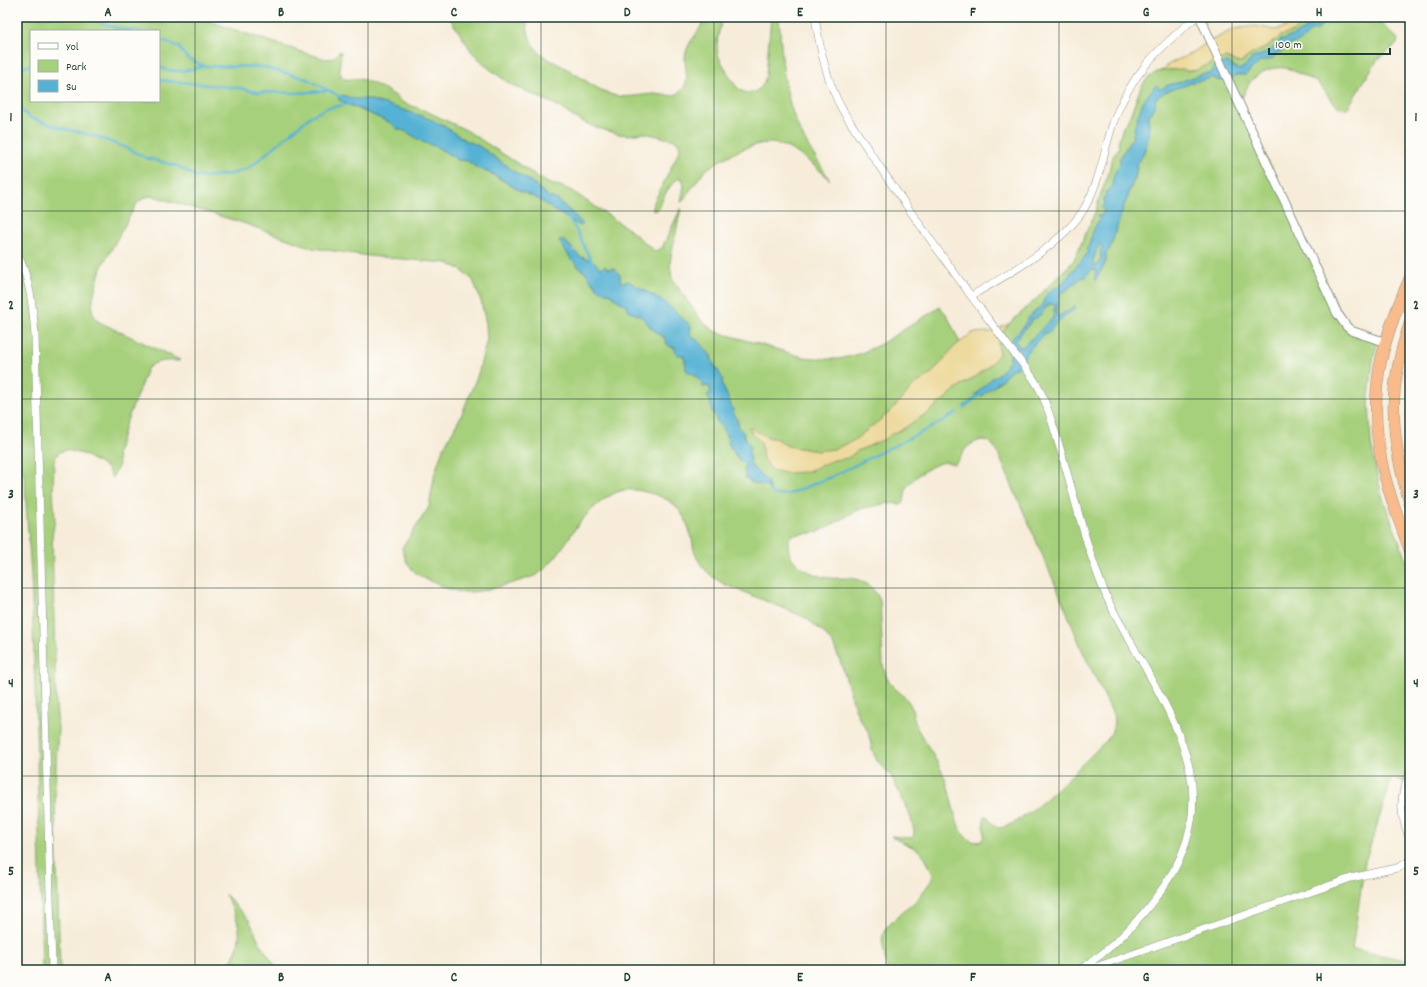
<svg xmlns="http://www.w3.org/2000/svg" width="1427" height="987" font-family="Dekko,sans-serif">
  <style>
    .green { fill: #a7d07c; stroke: #638658; fill-rule: evenodd }
    .sand { fill: #eeda9e; stroke: #868c69 }
    .water { fill: #56b2d4; stroke: #3a7884; fill-rule: evenodd }
    .lines { fill: none; stroke-linecap: round; stroke-linejoin: round }
    .stream { stroke: #56b2d4; stroke-width: 2.5 }
    .minor-casing { stroke: #8b9486; stroke-width: 8 }
    .tertiary-casing { stroke: #8b9486; stroke-width: 10 }
    .trunk-casing { stroke: #8b9486; stroke-width: 12 }
    .minor { stroke: #fff; stroke-width: 7 }
    .tertiary { stroke: #fff; stroke-width: 8 }
    .trunk { stroke: #fabb8c; stroke-width: 11 }
    .grid { fill: none; stroke: #1f3d34; stroke-width: 1; stroke-opacity: 0.55 }
    .neatline { fill: none; stroke: #1f3d34; stroke-width: 1.5 }
    .grid-label { font-size: 13px; text-anchor: middle; font-weight: bold; fill: #1f3d34 }
  </style>
  <rect width="100%" height="100%" fill="#fdfcf7"/>
  <filter id="ink" filterUnits="userSpaceOnUse"><feTurbulence type="fractalNoise" baseFrequency=".025" numOctaves="2"/><feDisplacementMap in="SourceGraphic" scale="8" xChannelSelector="R" yChannelSelector="G"/><feConvolveMatrix kernelMatrix="1 2 1 2 8 2 1 2 1" color-interpolation-filters="sRGB"/></filter>
  <filter id="wash" filterUnits="userSpaceOnUse"><feTurbulence type="fractalNoise" baseFrequency=".012" numOctaves="4" result="noise"/><feDisplacementMap in="SourceGraphic" scale="16" xChannelSelector="R" yChannelSelector="G"/><feGaussianBlur stdDeviation="0.9" result="paint"/><feColorMatrix in="noise" values="0 0 0 0 0 0 0 0 0 0 0 0 0 0 0 0 0 1.4 0 .05"/><feComposite in="paint" operator="in"/></filter>
  <g filter="url(#wash)">
    <rect width="100%" height="100%" fill="#f7ecd9"/>
    <!-- green -->
    <path class="green" d="M 17,17 L 196,17 L 302,52 L 326,59 L 333,58 L 340,51 L 341,52 C 341,61 336,71 344,79 C 350,80 355,78 360,79 C 370,81 397,94 401,102 L 426,111 L 466,130 L 543,180 L 550,184 L 560,186 L 572,191 L 630,230 L 653,250 L 656,251 L 662,248 L 681,208 L 671,256 L 670,265 L 672,279 L 701,320 L 714,331 L 803,357 L 826,359 L 839,359 L 859,354 L 881,344 L 940,307 L 947,315 L 960,343 L 947,355 L 935,370 L 923,380 L 915,384 L 891,411 L 880,420 L 853,441 L 835,449 L 817,451 L 787,446 L 777,439 L 767,437 L 750,428 L 752,433 L 761,442 L 763,459 L 772,470 L 785,473 L 811,471 L 816,467 L 834,460 L 848,458 L 857,451 L 869,446 L 886,438 L 891,434 L 903,429 L 919,418 L 928,413 L 961,385 L 970,381 L 989,366 L 999,354 L 998,344 L 1004,330 L 1010,323 L 1035,300 L 1074,260 L 1096,210 L 1101,193 L 1109,173 L 1111,160 L 1119,147 L 1118,143 L 1123,127 L 1129,118 L 1141,87 L 1147,79 L 1155,73 L 1165,69 L 1170,70 L 1183,69 L 1187,71 L 1197,70 L 1212,62 L 1225,58 L 1232,60 L 1236,62 L 1242,62 L 1252,54 L 1267,47 L 1281,36 L 1294,31 L 1304,17 L 1309,17 L 1304,23 L 1305,25 L 1304,26 L 1306,27 L 1305,30 L 1290,37 L 1289,37 L 1286,40 L 1281,40 C 1278,44 1273,50 1268,52 C 1264,55 1262,53 1259,57 L 1252,58 L 1249,63 L 1239,70 L 1230,63 L 1210,74 L 1207,73 L 1202,74 L 1177,83 L 1168,85 L 1159,90 L 1158,86 L 1152,90 L 1143,102 L 1137,120 L 1133,136 L 1119,160 L 1121,162 L 1119,167 L 1115,172 L 1111,189 L 1106,192 L 1106,198 L 1103,198 L 1105,203 L 1103,207 L 1104,211 L 1101,216 L 1098,215 L 1097,217 L 1100,219 L 1092,234 L 1089,246 L 1086,248 L 1088,252 L 1086,255 L 1059,287 L 1054,288 L 1049,292 L 1045,298 L 1042,305 L 1027,319 L 1023,327 L 1013,337 L 1010,343 L 1010,360 L 1002,371 L 976,394 L 982,396 C 990,390 1008,376 1011,369 L 1015,368 L 1017,369 L 1025,354 L 1036,341 L 1043,335 L 1050,331 L 1059,320 L 1062,320 L 1064,316 L 1073,311 L 1070,308 L 1059,316 L 1057,316 L 1057,308 L 1061,292 L 1066,290 L 1093,269 L 1097,271 L 1095,273 L 1098,277 L 1106,262 L 1106,253 L 1112,243 L 1121,213 L 1128,197 L 1128,194 L 1135,179 L 1137,168 L 1136,165 C 1141,159 1146,149 1148,141 C 1149,135 1148,128 1149,122 L 1148,119 C 1151,110 1154,109 1156,98 L 1167,91 L 1186,85 L 1192,82 L 1208,79 L 1211,77 L 1219,81 L 1236,75 L 1245,75 L 1261,61 L 1272,59 L 1277,53 L 1283,51 L 1283,49 L 1288,45 L 1292,45 L 1294,42 L 1303,39 L 1311,31 L 1318,30 L 1325,19 L 1331,20 L 1336,17 L 1374,17 L 1398,39 L 1397,44 L 1378,59 L 1372,68 L 1347,109 C 1335,110 1326,91 1318,83 C 1314,80 1309,79 1304,76 C 1298,74 1291,68 1284,68 C 1274,66 1260,72 1253,79 C 1246,85 1245,96 1239,103 L 1347,327 L 1378,340 L 1373,361 L 1369,398 L 1371,444 L 1381,493 L 1410,570 L 1410,784 L 1392,778 L 1365,862 L 1352,949 L 1410,961 L 1410,970 L 887,970 L 882,940 L 884,931 L 889,924 L 917,900 L 931,881 L 933,875 L 925,857 L 920,851 L 891,836 L 911,838 L 914,835 L 914,831 L 911,818 L 891,775 L 877,761 L 872,749 L 868,731 L 859,718 L 855,708 L 842,666 L 833,644 L 823,632 L 806,618 L 793,612 L 724,584 C 711,577 700,567 695,553 C 693,549 693,543 692,539 C 684,510 675,499 646,492 C 633,489 623,488 611,495 C 599,502 586,514 577,526 C 565,543 555,562 537,575 C 520,581 483,593 465,592 C 453,592 441,586 430,581 C 413,573 407,567 402,548 L 429,507 L 435,472 L 443,449 L 461,416 L 478,374 L 487,339 L 486,324 L 481,301 L 473,280 L 460,269 L 447,263 L 369,256 L 313,248 L 243,223 L 153,196 L 146,197 L 137,203 L 101,268 L 93,297 L 92,311 L 97,321 L 180,360 L 179,361 C 167,361 156,359 147,369 L 125,426 L 117,454 L 119,465 L 112,478 L 107,468 L 83,454 L 66,450 L 59,452 L 57,455 L 54,461 L 53,491 L 55,520 L 52,536 L 56,704 L 58,729 L 56,764 L 55,799 L 60,970 L 42,970 C 40,846 36,722 32,598 C 31,558 26,519 25,480 L 23,471 L 17,461 ZM 31,31 L 159,31 L 159,101 L 31,101 ZM 368,99 L 422,116 L 441,124 L 465,140 L 479,146 L 501,162 L 508,166 L 513,171 L 530,181 L 549,197 L 558,200 L 572,213 L 577,224 L 555,211 L 538,199 L 520,191 L 493,175 L 474,166 L 468,161 L 458,160 L 437,147 L 423,142 L 405,131 L 397,129 L 391,123 L 344,103 ZM 563,240 L 575,250 L 579,256 L 595,262 L 599,268 L 602,268 L 604,266 L 609,269 L 611,268 L 620,276 L 621,283 L 628,281 C 638,289 652,293 663,301 C 672,309 681,318 691,326 L 690,335 L 700,342 L 711,356 L 712,361 L 721,376 L 722,384 L 729,400 L 735,416 L 737,419 L 739,428 L 743,432 L 744,437 L 749,445 C 745,471 762,470 770,489 L 769,491 L 767,486 L 750,482 L 746,478 L 744,469 L 745,465 L 744,463 L 740,462 L 730,447 L 728,439 L 714,414 L 708,394 L 711,393 L 709,386 L 705,387 L 702,384 L 702,382 L 695,373 L 686,366 C 685,354 679,355 675,347 C 667,347 668,343 664,338 C 662,336 658,335 656,332 C 649,324 643,315 632,313 L 628,306 L 620,302 L 612,294 L 603,292 L 597,288 L 588,275 L 578,267 L 559,241 ZM 981,440 C 990,440 992,444 997,451 L 1062,600 L 1082,650 L 1113,714 C 1115,725 1113,731 1107,740 C 1085,760 1025,828 997,828 L 990,821 L 988,817 L 984,816 L 984,837 L 981,841 C 956,848 953,800 947,784 C 940,764 927,746 917,728 C 913,720 914,711 910,704 C 905,695 895,690 889,682 C 886,677 884,670 883,665 L 880,600 C 876,592 871,586 863,582 C 852,576 841,579 829,578 C 815,576 794,567 789,552 C 787,546 788,539 792,535 L 819,532 L 854,512 L 864,508 L 889,503 L 900,504 L 904,502 C 905,498 905,493 906,489 C 908,480 936,462 945,462 C 948,462 952,464 955,464 C 966,452 961,447 981,440 Z
      M 449,17 L 527,17 C 527,27 528,38 534,46 C 542,58 557,63 569,70 C 584,79 599,92 617,96 C 630,98 643,94 656,94 C 664,95 673,98 680,92 C 693,80 682,66 686,52 C 689,39 703,31 703,17 L 723,17 C 720,28 715,43 718,54 C 719,59 723,64 725,68 C 731,79 739,97 754,92 C 762,89 764,83 766,75 L 771,17 L 779,17 C 782,55 782,85 796,122 C 804,142 818,161 830,180 C 817,168 804,156 788,148 C 784,146 776,143 771,143 C 752,142 718,159 704,172 C 696,181 689,192 682,202 L 681,202 L 684,186 L 683,180 L 680,178 C 670,181 662,201 657,210 L 653,211 L 653,204 L 680,150 C 680,146 679,143 675,140 L 644,133 L 628,135 L 618,134 L 592,126 L 573,117 L 556,105 L 510,84 L 487,67 L 472,52 Z
      M 1100,244 L 1102,245 L 1100,255 L 1101,255 L 1101,258 L 1097,265 L 1093,266 L 1093,257 Z
      M 1049,304 L 1055,305 C 1054,309 1054,314 1053,317 C 1050,323 1023,347 1019,348 L 1016,341 L 1020,333 L 1029,325 L 1032,319 L 1040,315 Z
      M 225,894 L 249,920 L 260,943 L 278,970 L 225,970 C 236,956 243,938 237,920 C 234,911 229,902 225,894 Z"/>
    <!-- sand -->
    <path class="sand" d="M 1303,17 L 1304,17 L 1294,31 L 1281,36 L 1267,47 L 1252,54 L 1241,62 L 1236,62 L 1232,60 L 1225,58 L 1212,62 L 1197,70 L 1187,71 L 1183,69 L 1163,70 L 1169,64 L 1192,53 L 1205,44 L 1234,29 L 1255,26 L 1275,30 L 1286,27 Z
      M 1010,323 L 1004,330 L 998,343 L 999,354 L 989,366 L 969,381 L 961,385 L 928,413 L 919,418 L 903,429 L 891,434 L 887,438 L 869,446 L 857,451 L 848,458 L 834,460 L 806,472 L 785,473 L 772,470 L 763,459 L 761,442 L 752,433 L 749,427 L 767,437 L 777,439 L 787,446 L 817,451 L 835,449 L 853,441 L 880,420 L 891,411 L 915,384 L 923,380 L 935,370 L 954,347 L 972,333 L 991,332 Z"/>
    <!-- water -->
    <path class="water" d="M 1309,17 L 1336,17 L 1330,20 L 1325,19 L 1318,30 L 1311,31 C 1308,34 1304,39 1301,41 C 1295,44 1285,43 1282,52 L 1277,53 L 1272,59 L 1261,61 L 1245,75 L 1236,75 L 1233,78 L 1220,81 L 1211,77 L 1208,79 L 1192,82 L 1186,85 L 1167,91 L 1156,98 C 1155,101 1156,105 1154,107 C 1152,111 1149,114 1148,118 C 1148,121 1149,125 1149,127 C 1149,138 1144,157 1136,165 C 1139,177 1127,186 1128,197 C 1122,209 1119,221 1115,234 C 1114,239 1110,244 1110,249 L 1106,253 C 1107,260 1104,265 1100,272 C 1098,275 1098,278 1096,281 C 1094,277 1094,274 1097,271 L 1093,269 L 1087,274 L 1086,278 L 1082,277 L 1064,292 L 1061,292 L 1056,311 L 1057,317 L 1075,306 L 1076,307 L 1076,308 L 1064,316 L 1062,320 L 1059,320 L 1050,331 L 1043,335 L 1025,354 L 1025,357 L 1017,369 L 1015,368 L 1013,369 L 1011,369 C 1008,376 989,390 982,396 L 978,394 L 975,395 L 991,379 L 1002,371 L 1010,360 L 1010,343 L 1013,337 L 1023,327 L 1027,319 L 1042,305 L 1044,299 L 1049,292 L 1054,288 L 1059,287 L 1086,255 L 1088,252 L 1086,248 L 1089,246 L 1094,228 L 1100,219 L 1097,216 L 1098,215 L 1101,216 L 1104,211 L 1102,208 L 1105,203 L 1103,197 L 1106,198 L 1105,192 L 1111,189 C 1112,184 1113,177 1115,172 C 1118,166 1121,166 1120,158 L 1133,136 L 1135,124 L 1143,102 L 1155,86 L 1158,86 L 1159,90 L 1168,85 L 1177,83 L 1202,74 L 1207,73 L 1210,74 C 1216,65 1217,64 1228,62 L 1230,65 L 1240,70 L 1249,63 L 1252,58 C 1263,55 1274,50 1281,40 L 1286,40 L 1286,37 L 1290,37 L 1305,30 L 1306,27 L 1304,26 L 1305,25 L 1304,22 ZM 1100,244 L 1102,245 L 1100,255 L 1101,255 L 1101,258 L 1097,266 L 1093,266 C 1093,260 1096,250 1100,244 ZM 1049,304 L 1055,305 C 1054,309 1054,314 1053,317 C 1051,321 1025,345 1022,347 C 1021,348 1020,347 1019,347 L 1016,341 C 1020,332 1028,327 1032,319 L 1037,318 Z
      M 342,95 L 355,99 L 368,99 L 378,103 L 382,103 L 422,116 L 441,124 L 465,140 L 479,146 L 501,162 L 508,166 L 513,171 L 530,181 L 549,197 L 558,200 L 583,224 L 581,226 L 577,224 L 555,211 L 538,199 L 520,191 L 493,174 L 477,168 L 468,161 L 458,160 L 437,147 L 423,142 L 405,131 L 397,129 L 391,123 L 339,100 L 338,98 Z
      M 560,239 C 568,242 574,253 580,256 C 587,260 596,260 599,268 L 602,268 L 604,266 L 609,269 L 614,268 L 620,275 L 621,283 L 628,281 L 666,303 L 691,326 L 690,335 L 700,342 L 711,356 L 712,361 L 723,379 L 722,384 L 729,400 L 735,416 L 737,419 L 739,428 L 743,432 L 744,437 L 750,445 L 749,451 L 751,466 L 767,481 L 771,491 L 769,491 L 767,486 L 752,483 L 746,478 L 744,469 L 745,465 L 744,463 L 739,461 L 739,459 L 729,445 L 728,439 L 720,424 L 716,421 L 716,417 L 712,413 L 712,409 L 710,406 L 711,402 L 708,398 L 708,394 L 711,393 L 709,386 L 702,387 L 702,382 L 696,377 L 695,374 L 690,373 L 686,370 L 685,359 L 683,355 L 678,355 L 675,351 L 675,347 L 671,347 L 667,344 L 664,337 L 652,329 L 643,318 L 637,314 L 632,313 L 628,310 L 628,306 L 615,299 L 612,294 L 606,293 L 597,288 L 595,283 L 591,281 L 588,275 L 571,259 L 559,241 Z"/>
    <g class="lines">
      <!-- stream -->
      <path class="stream" d="M 94,17 C 103,27 127,30 140,31
        M 159,39 L 179,47 C 184,58 194,63 205,66 L 263,67 L 307,79 L 341,97
        M 159,67 L 166,70 L 183,71 L 202,67
        M 17,69 L 31,65
        M 159,80 L 239,88 L 256,92 L 295,93 L 326,91
        M 17,107 L 31,118 L 61,128 L 95,136 L 127,148 L 146,158 L 177,166 L 197,177 L 203,177 L 232,174 L 249,168 L 311,116 L 327,108 L 350,104
        M 568,218 C 581,232 583,250 594,264
        M 964,407 L 981,394
        M 770,490 L 774,495 L 789,494 L 831,477 L 940,423 L 957,412"/>
    </g>
  </g>
  <g filter="url(#ink)">
    <g class="lines">
      <!-- minor casing -->
      <g class="minor-casing">
        <path id="minor" d="M 815,17 C 820,49 827,83 843,111 C 883,174 927,235 971,296 C 985,315 999,333 1013,352 C 1022,363 1032,375 1039,388 C 1048,406 1053,426 1059,445 C 1074,494 1085,545 1105,593 C 1111,608 1120,623 1128,637 C 1174,720 1227,795 1164,886 C 1141,919 1113,949 1079,970
          M 17,253 C 30,279 33,307 35,336 L 52,970
          M 971,296 C 1006,276 1057,247 1080,215 C 1099,188 1103,154 1113,123 C 1130,75 1158,49 1196,17
          M 1410,773 C 1398,799 1400,814 1410,840
          M 1087,970 L 1351,878 L 1397,868 L 1410,861"/>
      </g>
      <!-- tertiary casing -->
      <g class="tertiary-casing">
        <path id="tertiary" d="M 1200,17 L 1230,84 L 1337,313 L 1347,327 L 1352,331 L 1385,342"/>
      </g>
      <!-- trunk casing -->
      <g class="trunk-casing">
        <path id="trunk" d="M 1410,278 C 1381,343 1367,392 1382,464 C 1388,494 1400,522 1410,551
          M 1410,323 C 1405,337 1401,352 1398,367 C 1388,413 1397,460 1410,504"/>
      </g>
      <!-- minor -->
      <use href="#minor" class="minor"/>
      <!-- tertiary -->
      <use href="#tertiary" class="tertiary"/>
      <!-- trunk -->
      <use href="#trunk" class="trunk"/>
    </g>
  </g>
  <!-- grid -->
  <path class="grid" d="M 195,17 L 195,970M 368,17 L 368,970M 541,17 L 541,970M 714,17 L 714,970M 886,17 L 886,970M 1059,17 L 1059,970M 1232,17 L 1232,970M 17,211 L 1410,211M 17,399 L 1410,399M 17,588 L 1410,588M 17,776 L 1410,776"/>
  <!-- margin -->
  <rect width="1427" height="987" fill="none" stroke="#fdfcf7" stroke-width="44"/>
  <!-- legend -->
  <rect x="30" y="30" width="130" height="72" fill="#fdfcf7" stroke="#a4b0a9"/>
  <rect x="38" y="43" width="20" height="6" fill="#ffffff" stroke="#a4b0a9"/>
  <text x="66" y="50" font-size="12" fill="#1f3d34">Yol</text>
  <rect x="38" y="60" width="20" height="12" fill="#a7d07c" stroke="#a4b0a9"/>
  <text x="66" y="70" font-size="12" fill="#1f3d34">Park</text>
  <rect x="38" y="80" width="20" height="12" fill="#56b2d4" stroke="#a4b0a9"/>
  <text x="66" y="90" font-size="12" fill="#1f3d34">Su</text>
  <!-- scale -->
  <path d="M1269 48v6h121v-6" fill="none" stroke="#1f3d34" stroke-width="2"/>
  <text x="1275" y="48" font-size="12" fill="#1f3d34" stroke="#fdfcf7" stroke-width="3" paint-order="stroke">100 m</text>
  <rect x="22" y="22" width="1383" height="943" class="neatline"/>
  <g class="grid-label">
    <text x="108" y="16">A</text>
    <text x="281" y="16">B</text>
    <text x="454" y="16">C</text>
    <text x="627" y="16">D</text>
    <text x="800" y="16">E</text>
    <text x="973" y="16">F</text>
    <text x="1146" y="16">G</text>
    <text x="1319" y="16">H</text>
    <text x="11" y="121">1</text>
    <text x="1416" y="121">1</text>
    <text x="11" y="309">2</text>
    <text x="1416" y="309">2</text>
    <text x="11" y="498">3</text>
    <text x="1416" y="498">3</text>
    <text x="11" y="687">4</text>
    <text x="1416" y="687">4</text>
    <text x="11" y="875">5</text>
    <text x="1416" y="875">5</text>
    <text x="108" y="981">A</text>
    <text x="281" y="981">B</text>
    <text x="454" y="981">C</text>
    <text x="627" y="981">D</text>
    <text x="800" y="981">E</text>
    <text x="973" y="981">F</text>
    <text x="1146" y="981">G</text>
    <text x="1319" y="981">H</text>
  </g>
</svg>
